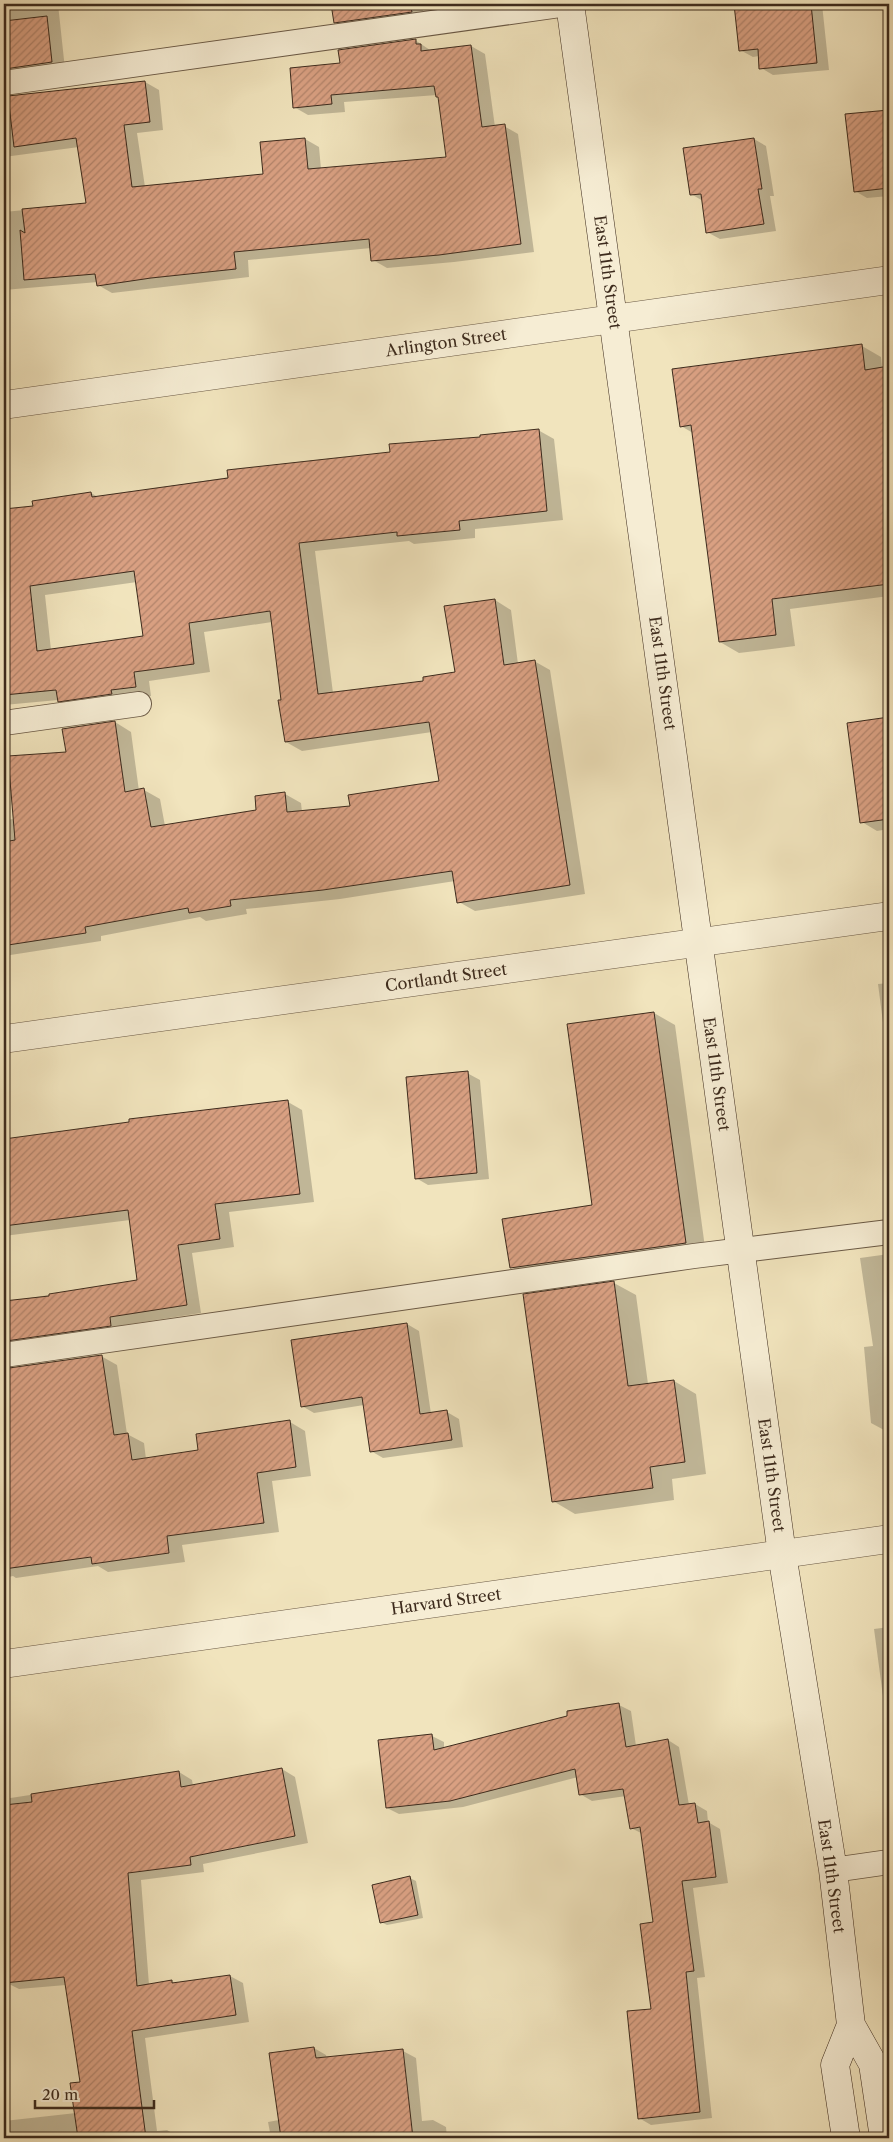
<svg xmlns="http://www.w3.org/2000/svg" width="893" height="2142" font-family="'Libre Caslon Text',serif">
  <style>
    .shadow { fill: #0003; fill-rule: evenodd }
    .building { fill: url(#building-hatch); stroke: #3d2b1d; fill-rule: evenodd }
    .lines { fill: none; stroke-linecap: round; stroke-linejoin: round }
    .lane-casing { stroke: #6a5945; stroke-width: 26 }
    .street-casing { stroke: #6a5945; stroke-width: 29 }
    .secondary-casing { stroke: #3d2b1d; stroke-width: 29 }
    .lane { stroke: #f6edd4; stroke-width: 24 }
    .street { stroke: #f6edd4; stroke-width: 28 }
    .secondary { stroke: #f6edd4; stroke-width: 28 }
    .labels { text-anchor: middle; stroke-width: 4; stroke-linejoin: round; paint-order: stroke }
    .street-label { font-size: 16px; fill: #3d2b1d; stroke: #f6edd4 }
  </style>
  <defs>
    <pattern id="building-hatch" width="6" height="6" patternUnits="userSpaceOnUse" patternTransform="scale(1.25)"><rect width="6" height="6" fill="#d9a082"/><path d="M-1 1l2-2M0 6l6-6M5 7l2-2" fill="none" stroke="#b1836a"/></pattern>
  </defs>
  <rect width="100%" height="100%" fill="#f1e4bd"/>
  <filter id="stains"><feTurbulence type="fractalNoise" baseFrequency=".004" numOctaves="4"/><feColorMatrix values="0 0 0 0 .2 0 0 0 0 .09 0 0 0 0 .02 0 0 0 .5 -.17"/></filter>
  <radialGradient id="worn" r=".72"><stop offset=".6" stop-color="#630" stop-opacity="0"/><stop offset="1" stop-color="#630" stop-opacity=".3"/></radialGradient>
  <!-- shadow -->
  <path class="shadow" d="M 4,4 L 58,4 L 65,69 L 19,76 L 6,68 Z
    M 332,4 L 422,4 L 424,19 L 348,30 L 335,22 Z
    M 735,4 L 822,4 L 829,70 L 773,75 L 761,68 L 759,56 L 753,57 L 740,50 Z
    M 415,40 L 430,50 L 471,46 L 485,54 L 495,127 L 504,126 L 518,134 L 534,252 L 454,262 L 387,268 L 373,260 L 371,248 L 248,260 L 249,277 L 112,293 L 98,285 L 98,282 L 4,290 L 4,212 L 87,204 L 79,147 L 4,157 L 4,98 L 145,82 L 159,90 L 163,130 L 137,133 L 145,187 L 265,175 L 262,143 L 305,139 L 319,147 L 321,169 L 448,158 L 439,98 L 437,95 L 344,102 L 345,112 L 308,115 L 294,107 L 341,64 Z
    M 889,111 L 889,196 L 867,198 L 855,191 L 847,115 Z
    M 754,139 L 766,146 L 774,196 L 770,196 L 776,231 L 720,239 L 707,232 L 703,201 L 691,194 Z
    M 862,346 L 881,357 L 882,368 L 889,367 L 889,596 L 790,609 L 795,646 L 739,653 L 720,642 L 693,433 L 681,426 Z
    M 538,430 L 554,439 L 563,520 L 475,529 L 475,538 L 414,544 L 409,541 L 315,551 L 333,693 L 425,682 L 456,673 L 495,600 L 511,610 L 518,664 L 534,661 L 550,670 L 585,894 L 475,911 L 459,902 L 455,881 L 340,899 L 246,909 L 247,914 L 206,921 L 200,917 L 101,936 L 101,941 L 4,956 L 4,820 L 14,819 L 67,753 L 115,722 L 131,732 L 139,791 L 144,790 L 160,799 L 165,826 L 258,811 L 285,794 L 301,803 L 302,812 L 351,807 L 440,782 L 432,732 L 302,751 L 286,742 L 272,622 L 204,632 L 210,672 L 149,681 L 151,696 L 75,710 L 58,700 L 4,705 L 4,510 L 34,507 L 91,493 L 98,497 ZM 137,582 L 144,637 L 51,650 L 45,595 Z
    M 889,718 L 889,829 L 877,831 L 862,822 L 848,724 Z
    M 889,983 L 889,1069 L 878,984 Z
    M 654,1013 L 675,1025 L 706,1255 L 531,1279 L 511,1267 L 593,1207 L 568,1025 Z
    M 467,1073 L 480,1080 L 489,1179 L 428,1185 L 416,1178 Z
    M 288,1102 L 302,1110 L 314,1202 L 229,1212 L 234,1247 L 192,1253 L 201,1313 L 124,1325 L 125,1334 L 22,1348 L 7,1340 L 4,1302 L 139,1281 L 130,1220 L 4,1236 L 4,1141 Z
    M 4,1238 L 10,1282 L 4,1283 Z
    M 889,1254 L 889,1430 L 884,1430 L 871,1423 L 864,1347 L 873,1346 L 860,1258 Z
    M 614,1283 L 636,1295 L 648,1384 L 674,1381 L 696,1394 L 706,1474 L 672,1479 L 674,1500 L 575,1514 L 553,1501 Z
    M 407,1324 L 419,1331 L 431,1414 L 447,1412 L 459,1419 L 463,1447 L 383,1458 L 371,1451 L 364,1405 L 314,1413 L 302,1406 Z
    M 101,1356 L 117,1365 L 127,1434 L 144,1443 L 146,1459 L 199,1451 L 290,1422 L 305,1431 L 311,1476 L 272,1481 L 279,1532 L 182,1545 L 185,1562 L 108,1572 L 98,1566 L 16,1578 L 13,1576 L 4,1578 L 4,1464 L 9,1463 L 4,1421 L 4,1374 Z
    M 889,1627 L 889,1721 L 886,1719 L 874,1629 Z
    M 619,1705 L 631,1711 L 636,1746 L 668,1740 L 679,1747 L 689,1805 L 695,1804 L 707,1811 L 708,1822 L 720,1829 L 728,1883 L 693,1888 L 705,1977 L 697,1978 L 712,2118 L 651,2125 L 639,2118 L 653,2010 L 655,1923 L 643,1834 L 631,1828 L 626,1796 L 592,1801 L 580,1794 L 578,1777 L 463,1807 L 399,1814 L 387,1808 L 432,1736 L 444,1742 L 444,1748 Z
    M 282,1769 L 295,1777 L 308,1843 L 203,1864 L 204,1872 L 141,1880 L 149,1985 L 171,1981 L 176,1984 L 230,1976 L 243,1983 L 249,2022 L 145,2038 L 157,2131 L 167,2130 L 180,2138 L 4,2138 L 4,2121 L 76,2113 L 81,2083 L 66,1985 L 19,1989 L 5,1982 L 4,1799 L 179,1772 L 192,1780 L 193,1786 Z
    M 410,1878 L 416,1881 L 423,1918 L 387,1925 L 381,1922 Z
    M 314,2048 L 326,2055 L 327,2059 L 403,2051 L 416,2058 L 422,2121 L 433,2120 L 446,2127 L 447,2138 L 271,2138 L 268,2122 L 279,2120 Z"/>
  <!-- building -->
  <path class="building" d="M 331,4 L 410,4 L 412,12 L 334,23 Z
    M 734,4 L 811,4 L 817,63 L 759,69 L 758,49 L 739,51 Z
    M 47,16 L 52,62 L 5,69 L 4,21 Z
    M 416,39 L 416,44 L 421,44 L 421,51 L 471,45 L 482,127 L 505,124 L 521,244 L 439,255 L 371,261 L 369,239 L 234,252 L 236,269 L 151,278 L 97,286 L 95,274 L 24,280 L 20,230 L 25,233 L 22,209 L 86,203 L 76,138 L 14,147 L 8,96 L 145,81 L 150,122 L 124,125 L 132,187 L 263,174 L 260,142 L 305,138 L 308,169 L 446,157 L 438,97 L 436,97 L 434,86 L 331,95 L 332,104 L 293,108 L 290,68 L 340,63 L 338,50 Z
    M 889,110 L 889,188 L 854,192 L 845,114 Z
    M 754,138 L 762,189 L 758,189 L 764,224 L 706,233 L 701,194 L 690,195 L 683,148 Z
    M 862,344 L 865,370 L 889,366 L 889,584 L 772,599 L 776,635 L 719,642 L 691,425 L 680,427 L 672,369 Z
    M 539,429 L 547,511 L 459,521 L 460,530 L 397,536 L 397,532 L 299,543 L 318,694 L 423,681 L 423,677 L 455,672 L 444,606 L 495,599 L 504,665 L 535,660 L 570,885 L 457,903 L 452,871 L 323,890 L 230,900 L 231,906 L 189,913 L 188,908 L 85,927 L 86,933 L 8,945 L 4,920 L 4,842 L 15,840 L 8,756 L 66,752 L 62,729 L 115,721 L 125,792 L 144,788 L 151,827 L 256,810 L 255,796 L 285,792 L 287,812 L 350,806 L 348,795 L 439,781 L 429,722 L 285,742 L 278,700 L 281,700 L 270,611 L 189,623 L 194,664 L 134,672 L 136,687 L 111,690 L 112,694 L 58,702 L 56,690 L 4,695 L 4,509 L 33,506 L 32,501 L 91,492 L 92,497 L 228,478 L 227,470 L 390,452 L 389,444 L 480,437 L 480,435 ZM 134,571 L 143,636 L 37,651 L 30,586 Z
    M 889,717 L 889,819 L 860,823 L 847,723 Z
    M 654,1012 L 686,1243 L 510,1268 L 502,1219 L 592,1205 L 567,1024 Z
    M 468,1071 L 477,1173 L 415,1179 L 406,1077 Z
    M 288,1100 L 300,1194 L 215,1204 L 220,1239 L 178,1245 L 187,1305 L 110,1317 L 111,1326 L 6,1341 L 4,1301 L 49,1296 L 49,1294 L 137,1280 L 128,1210 L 4,1226 L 4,1139 L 129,1122 L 129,1119 Z
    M 614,1281 L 628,1386 L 674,1380 L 685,1462 L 650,1467 L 653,1488 L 552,1502 L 523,1294 Z
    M 407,1323 L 420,1414 L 447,1410 L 452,1440 L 370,1452 L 362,1397 L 301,1407 L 291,1340 Z
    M 102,1355 L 114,1435 L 128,1433 L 132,1460 L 198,1450 L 196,1434 L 290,1420 L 296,1467 L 257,1473 L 264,1523 L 167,1536 L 169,1553 L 92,1564 L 91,1557 L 4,1569 L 4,1373 L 9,1372 L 9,1368 Z
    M 619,1703 L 626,1747 L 668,1739 L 679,1805 L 695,1803 L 698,1823 L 709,1821 L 716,1877 L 682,1881 L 694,1971 L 686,1972 L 700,2112 L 638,2119 L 627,2011 L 651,2009 L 640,1924 L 653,1922 L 640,1827 L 630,1829 L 623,1789 L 579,1795 L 575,1769 L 450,1801 L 386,1808 L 378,1740 L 432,1734 L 434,1750 L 567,1716 L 567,1711 Z
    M 282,1768 L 295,1836 L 190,1857 L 191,1865 L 128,1873 L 137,1986 L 172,1980 L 172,1983 L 230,1975 L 236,2015 L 132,2031 L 146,2138 L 78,2138 L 70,2083 L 80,2082 L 64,1977 L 4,1983 L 4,1805 L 32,1802 L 31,1794 L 179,1771 L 181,1787 Z
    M 410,1876 L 418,1915 L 380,1923 L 372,1885 Z
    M 314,2047 L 316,2058 L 403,2049 L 413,2138 L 281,2138 L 269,2053 Z"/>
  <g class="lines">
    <!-- lane casing -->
    <g class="lane-casing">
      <path id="lane" d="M 4,83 L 567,4
        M 4,723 L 139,704
        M 4,1355 L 694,1256 L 889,1232
        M 833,1870 L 889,1862"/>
    </g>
    <!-- street casing -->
    <g class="street-casing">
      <path id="street" d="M 4,405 L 889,280
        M 4,1039 L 889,916
        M 4,1664 L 889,1539"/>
    </g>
    <!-- secondary casing -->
    <g class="secondary-casing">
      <path id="secondary" d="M 570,4 L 782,1554 L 833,1870 L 851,2025 L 873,2064 L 884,2138
        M 846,2138 L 835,2065 L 851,2025"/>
    </g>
    <!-- lane -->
    <use href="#lane" class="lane"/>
    <!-- street -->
    <use href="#street" class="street"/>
    <!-- secondary -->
    <use href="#secondary" class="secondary"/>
  </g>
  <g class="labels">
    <!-- street labels -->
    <g class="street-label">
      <text transform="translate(608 272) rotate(82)" y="6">East 11th Street</text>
      <text transform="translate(446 342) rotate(-8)" y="6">Arlington Street</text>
      <text transform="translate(663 673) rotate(82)" y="6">East 11th Street</text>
      <text transform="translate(446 977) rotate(-8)" y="6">Cortlandt Street</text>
      <text transform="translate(717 1074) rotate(82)" y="6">East 11th Street</text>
      <text transform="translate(772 1475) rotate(82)" y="6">East 11th Street</text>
      <text transform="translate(446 1601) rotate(-8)" y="6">Harvard Street</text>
      <text transform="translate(832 1876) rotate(82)" y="6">East 11th Street</text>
    </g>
  </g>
  <!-- margin -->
  <rect width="893" height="2142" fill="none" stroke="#f1e4bd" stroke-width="20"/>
  <rect x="5" y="5" width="883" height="2132" fill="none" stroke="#3d2b1d" stroke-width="2.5"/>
  <rect x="10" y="10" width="873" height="2122" fill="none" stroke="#3d2b1d"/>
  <!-- scale -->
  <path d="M35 2100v8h119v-8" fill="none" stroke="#3d2b1d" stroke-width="2.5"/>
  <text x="42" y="2100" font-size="15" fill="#3d2b1d" stroke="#f6edd4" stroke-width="4" paint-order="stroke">20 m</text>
  <rect width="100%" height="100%" filter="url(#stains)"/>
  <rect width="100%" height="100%" fill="url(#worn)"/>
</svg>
